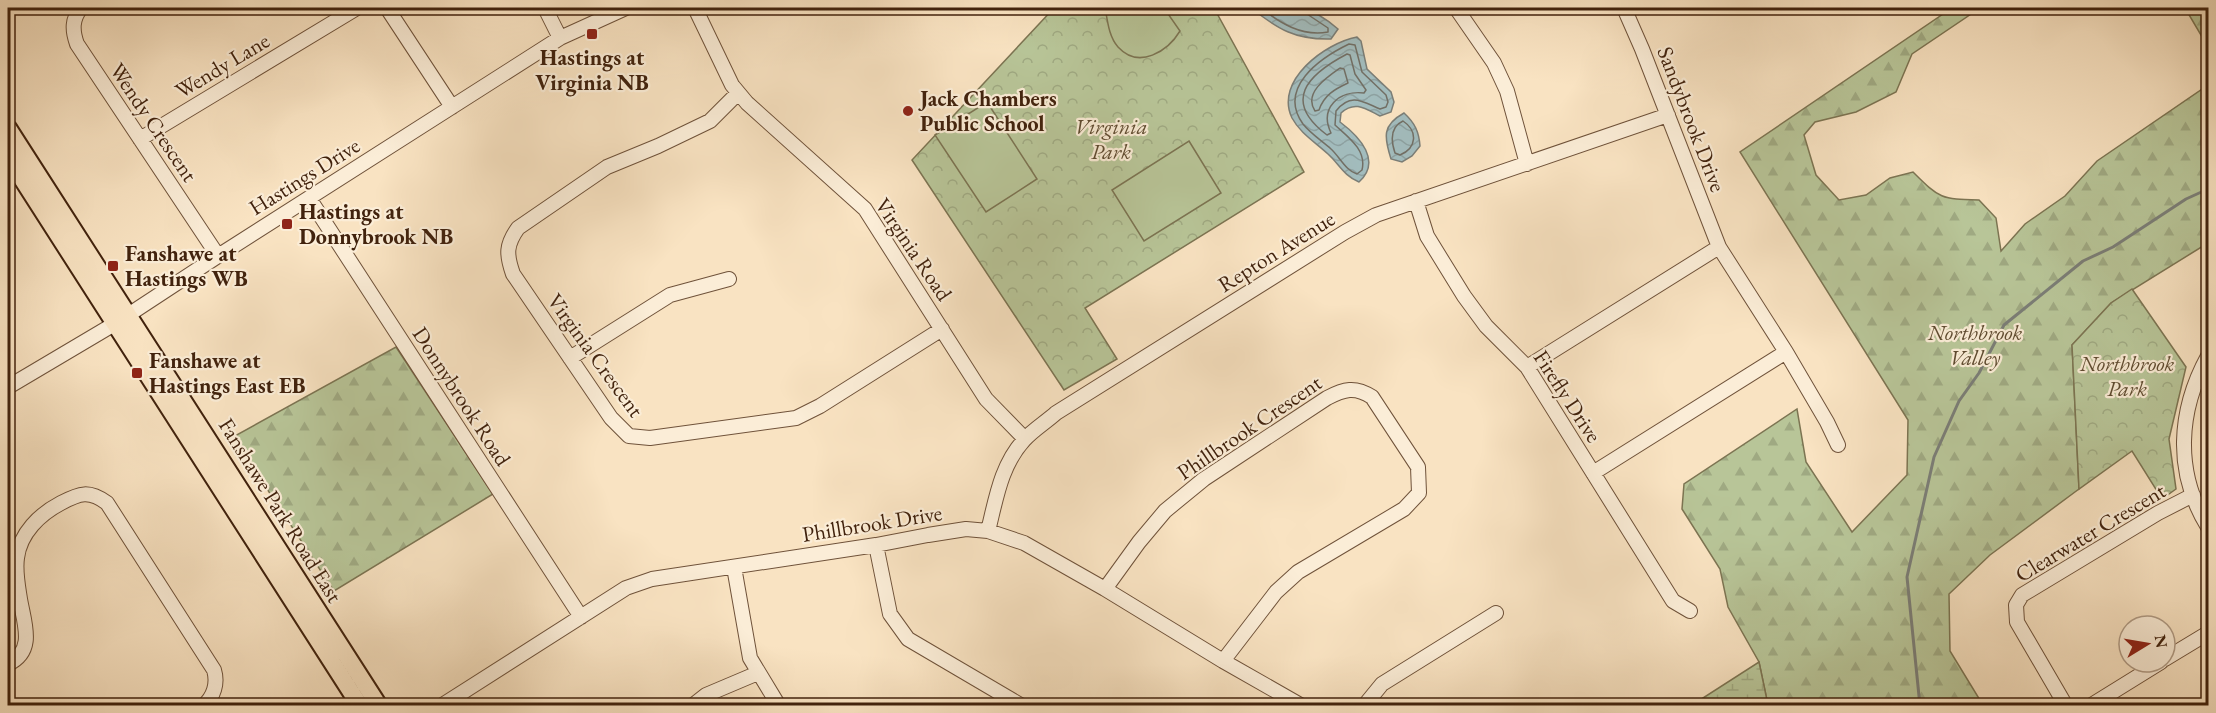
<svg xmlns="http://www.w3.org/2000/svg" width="2216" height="713" font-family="'EB Garamond',serif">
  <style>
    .forest { fill: url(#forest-firs); stroke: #7c7452; stroke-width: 1.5 }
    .wetland { fill: url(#wetland-marsh); stroke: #7c7452; stroke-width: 1.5 }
    .park { fill: url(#park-crowns); stroke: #7c7452; stroke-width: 1.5 }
    .pitch { fill: #b8c598; stroke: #7c7452; stroke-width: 1.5 }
    .water { fill: url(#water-waves); stroke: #7b7e77; stroke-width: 1.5 }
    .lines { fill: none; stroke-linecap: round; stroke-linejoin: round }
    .shore { stroke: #726f65; stroke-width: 1.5 }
    .stream { stroke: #7b7e77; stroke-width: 3 }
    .minor-casing { stroke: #6f523a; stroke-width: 16 }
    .major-casing { stroke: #41220d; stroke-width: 20 }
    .minor { stroke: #fbedd7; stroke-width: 14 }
    .major { stroke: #f9e3c2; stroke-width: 16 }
    .poi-dot { fill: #8f2418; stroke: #fbedd7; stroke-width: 2 }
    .labels { text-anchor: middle; stroke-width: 4.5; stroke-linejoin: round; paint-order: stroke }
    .poi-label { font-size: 22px; font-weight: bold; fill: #41220d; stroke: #fbedd7; text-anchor: start }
    .street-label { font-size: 22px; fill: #41220d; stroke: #fbedd7 }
    .park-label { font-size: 22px; font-style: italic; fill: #5f4b30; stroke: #fbedd7 }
  </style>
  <defs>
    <pattern id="forest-firs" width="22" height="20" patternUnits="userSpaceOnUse" patternTransform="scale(1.5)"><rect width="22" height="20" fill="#b8c598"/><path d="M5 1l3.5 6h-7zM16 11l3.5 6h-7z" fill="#9fa982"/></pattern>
    <pattern id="wetland-marsh" width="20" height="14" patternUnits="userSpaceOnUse" patternTransform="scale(1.5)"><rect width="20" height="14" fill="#b8c598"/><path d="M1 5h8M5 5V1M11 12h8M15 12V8" fill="none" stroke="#9fa982"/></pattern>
    <pattern id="park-crowns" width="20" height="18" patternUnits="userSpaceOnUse" patternTransform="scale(1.5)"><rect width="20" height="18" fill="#b8c598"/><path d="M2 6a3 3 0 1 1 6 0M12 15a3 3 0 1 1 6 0" fill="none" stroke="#9fa982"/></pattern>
    <pattern id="water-waves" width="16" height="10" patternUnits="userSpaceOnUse" patternTransform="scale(1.5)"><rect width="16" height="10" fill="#a2bcbd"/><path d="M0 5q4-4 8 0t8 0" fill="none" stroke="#8da1a1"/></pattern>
  </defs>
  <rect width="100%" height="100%" fill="#f9e3c2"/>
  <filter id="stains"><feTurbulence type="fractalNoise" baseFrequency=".00333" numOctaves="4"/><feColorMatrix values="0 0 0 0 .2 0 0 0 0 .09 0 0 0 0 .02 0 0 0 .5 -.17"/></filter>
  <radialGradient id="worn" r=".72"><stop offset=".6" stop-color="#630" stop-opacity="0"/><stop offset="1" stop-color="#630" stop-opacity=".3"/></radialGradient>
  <!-- forest -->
  <path class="forest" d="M 1952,8 L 1980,8 L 1912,54 L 1896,92 L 1856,112 L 1815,122 L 1804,135 L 1816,175 L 1839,200 L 1866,195 L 1890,178 L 1913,172 C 1940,199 1941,199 1979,200 L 1996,218 L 2001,251 L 2025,224 L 2065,196 L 2097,161 L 2205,87 L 2208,67 L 2208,243 L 2111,303 L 2072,345 L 2079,489 L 1990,555 L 1949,594 L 1950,651 L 1983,705 L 1768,705 L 1759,662 L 1728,607 L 1720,569 L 1682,509 L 1684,484 L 1797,409 L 1806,462 L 1852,532 L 1907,475 L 1908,420 L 1740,152 Z
    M 2185,8 L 2208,8 L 2208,47 Z
    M 396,347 L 493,494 L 334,591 L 233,437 Z"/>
  <!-- wetland -->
  <path class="wetland" d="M 1759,662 L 1768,705 L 1692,705 Z"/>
  <!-- park -->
  <path class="park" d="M 1054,8 L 1214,8 L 1304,172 L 1085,308 L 1117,359 L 1064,390 L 912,160 Z
    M 2132,289 L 2186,367 L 2169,439 L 2176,489 L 2162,499 L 2132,451 L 2079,489 L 2072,345 L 2111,303 Z"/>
  <!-- pitch -->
  <path class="pitch" d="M 1114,8 L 1164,8 L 1180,31 C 1168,51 1139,70 1118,47 C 1110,38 1108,25 1106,13 Z
    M 987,102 L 1037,179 L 986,212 L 935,135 Z
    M 1189,141 L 1221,193 L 1144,241 L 1112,190 Z"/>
  <!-- water -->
  <path class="water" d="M 1251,8 C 1291,7 1306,1 1338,29 L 1331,39 C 1295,40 1278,29 1251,8 Z
    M 1357,37 L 1361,41 L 1367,69 L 1391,92 L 1394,102 L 1391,112 L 1380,116 C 1366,109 1355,100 1341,113 L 1340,122 C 1360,137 1382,161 1359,182 C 1344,176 1339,164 1328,154 C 1315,142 1300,133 1292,118 C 1274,81 1325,43 1357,37 Z
    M 1404,113 C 1415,123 1419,132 1420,146 L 1412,156 L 1402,162 L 1391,159 C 1384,137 1382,125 1404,113 Z"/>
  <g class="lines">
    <!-- shore -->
    <path class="shore" d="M 1261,8 C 1280,23 1302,37 1328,32 L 1328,28 L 1307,14 L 1305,8
      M 1349,44 L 1355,45 L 1362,72 L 1386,95 L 1388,102 L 1386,107 L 1380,109 C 1363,102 1351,92 1336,111 L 1335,125 C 1348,137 1367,150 1362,170 L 1357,174 C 1346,171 1339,156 1331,149 C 1322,141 1310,133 1303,124 C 1277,88 1320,58 1349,44 Z
      M 1347,54 L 1350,55 L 1355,74 L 1366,90 L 1364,93 C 1339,90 1319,108 1331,133 L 1327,135 C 1282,101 1307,75 1347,54 Z
      M 1340,68 L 1344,69 L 1348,83 C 1335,89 1324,95 1319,110 L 1315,111 C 1303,93 1327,77 1340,68 Z
      M 1403,121 C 1418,131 1417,148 1400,155 L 1395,153 C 1391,141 1390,127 1403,121 Z"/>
    <!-- stream -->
    <path class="stream" d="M 1920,706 L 1907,577 L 1934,457 L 1959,401 L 1979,373 L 2004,325 L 2083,261 L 2113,247 L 2186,199 L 2208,189"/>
    <!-- minor casing -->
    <g class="minor-casing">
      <path id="minor" d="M 81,8 C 72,19 72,30 77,44 L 218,256
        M 387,8 L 452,107
        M 545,8 L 560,38
        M 695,8 L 732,85 L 747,103 L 865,209 L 986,399 L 1025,439
        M 1456,8 L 1494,63 L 1507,91 L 1527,164
        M 1624,8 L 1642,49 L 1719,247 L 1786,352 L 1827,422 L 1838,445
        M 738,93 L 710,121 L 658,146 L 607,167 L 518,228 C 506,245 506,254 513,274 L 611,418 L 629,436 L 650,438 L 796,418 L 820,406 L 942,329
        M 140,139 L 357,8
        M 309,198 L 581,617
        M 1416,201 L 1427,236 L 1464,296 L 1486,326 L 1527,367 L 1673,601 L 1690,611
        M 2208,356 C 2178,411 2174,472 2208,527
        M 570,358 L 670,295 L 729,279
        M 1527,367 L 1719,247
        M 8,387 L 116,323 L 218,256 L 560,38 L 626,8
        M 1593,473 L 1786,352
        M 988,531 C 996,499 1001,465 1024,440 C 1033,430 1046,422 1056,413 L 1345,232 L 1376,215 L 1668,115
        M 876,545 L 890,614 L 908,639 L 1022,706
        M 734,567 L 750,658 L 779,706
        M 1105,589 L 1139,542 L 1165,511 L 1204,479 L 1327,398 C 1344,389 1355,386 1372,397 L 1418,467 L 1419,493 L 1404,509 L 1298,572 L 1276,592 L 1223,661
        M 2165,659 L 2208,633
        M 8,664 C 36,651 24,623 20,599 C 18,586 15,571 17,558 C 20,533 40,514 61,503 C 80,493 89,490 107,503 L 214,670 C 218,683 214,697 203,706
        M 441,706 L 626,588 L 652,579 L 876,545 L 928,535 L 966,529 L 988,531 L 1024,543 L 1105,589 L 1223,661 L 1302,706
        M 692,706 L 706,695 L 758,673
        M 1364,706 L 1382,684 L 1496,613
        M 2066,706 L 2017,622 L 2016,605 L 2022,595 L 2158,513 L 2193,495
        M 2090,706 L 2161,662"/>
    </g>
    <!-- major casing -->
    <g class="major-casing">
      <path id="major" d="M 8,128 L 379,706
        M 8,157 L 360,706"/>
    </g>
    <!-- minor -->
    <use href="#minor" class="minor"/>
    <!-- major -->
    <use href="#major" class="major"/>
  </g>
  <!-- markers -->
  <g class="poi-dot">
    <rect x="586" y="28" width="12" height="12" rx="3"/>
    <circle cx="908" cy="111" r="6"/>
    <rect x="281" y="218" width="12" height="12" rx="3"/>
    <rect x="107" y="260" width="12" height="12" rx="3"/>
    <rect x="131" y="367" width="12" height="12" rx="3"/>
  </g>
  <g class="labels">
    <!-- poi labels -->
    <g class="poi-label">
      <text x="592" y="65" text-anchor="middle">Hastings at<tspan x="592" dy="25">Virginia NB</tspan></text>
      <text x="920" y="106">Jack Chambers<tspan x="920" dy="25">Public School</tspan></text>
      <text x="299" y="219">Hastings at<tspan x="299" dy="25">Donnybrook NB</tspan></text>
      <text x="125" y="261">Fanshawe at<tspan x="125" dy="25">Hastings WB</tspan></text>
      <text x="149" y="368">Fanshawe at<tspan x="149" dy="25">Hastings East EB</tspan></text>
    </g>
    <!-- street labels -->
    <g class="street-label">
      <text transform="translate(222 65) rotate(-31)" y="8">Wendy Lane</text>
      <text transform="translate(1692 119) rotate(69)" y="8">Sandybrook Drive</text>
      <text transform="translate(154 122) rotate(56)" y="8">Wendy Crescent</text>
      <text transform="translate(304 176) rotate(-32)" y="8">Hastings Drive</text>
      <text transform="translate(914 249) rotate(56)" y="8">Virginia Road</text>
      <text transform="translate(1276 251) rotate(-32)" y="8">Repton Avenue</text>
      <text transform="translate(596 355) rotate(54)" y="8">Virginia Crescent</text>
      <text transform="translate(462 396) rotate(57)" y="8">Donnybrook Road</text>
      <text transform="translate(1568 396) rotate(57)" y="8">Firefly Drive</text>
      <text transform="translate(1249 427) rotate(-34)" y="8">Phillbrook Crescent</text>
      <text transform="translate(281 510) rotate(58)" y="8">Fanshawe Park Road East</text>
      <text transform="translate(872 523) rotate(-9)" y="8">Phillbrook Drive</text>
      <text transform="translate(2090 532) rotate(-31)" y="8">Clearwater Crescent</text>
    </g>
    <!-- park labels -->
    <g class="park-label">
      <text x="1111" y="134">Virginia<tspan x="1111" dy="25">Park</tspan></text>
      <text x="1975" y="340">Northbrook<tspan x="1975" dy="25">Valley</tspan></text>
      <text x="2127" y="371">Northbrook<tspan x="2127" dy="25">Park</tspan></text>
    </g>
  </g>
  <!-- margin -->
  <rect width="2216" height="713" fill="none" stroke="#f9e3c2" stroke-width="30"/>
  <rect x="9" y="9" width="2198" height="695" fill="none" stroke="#41220d" stroke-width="3"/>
  <rect x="15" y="15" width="2186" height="683" fill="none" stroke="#41220d" stroke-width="1.5"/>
  <!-- north arrow -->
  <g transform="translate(2147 644) rotate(79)"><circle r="28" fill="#fbedd7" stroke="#b19c86" stroke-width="1.5"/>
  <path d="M0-4.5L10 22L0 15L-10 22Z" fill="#8f2418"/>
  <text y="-9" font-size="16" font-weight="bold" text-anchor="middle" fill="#41220d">N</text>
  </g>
  <rect width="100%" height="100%" filter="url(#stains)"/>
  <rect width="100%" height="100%" fill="url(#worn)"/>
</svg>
